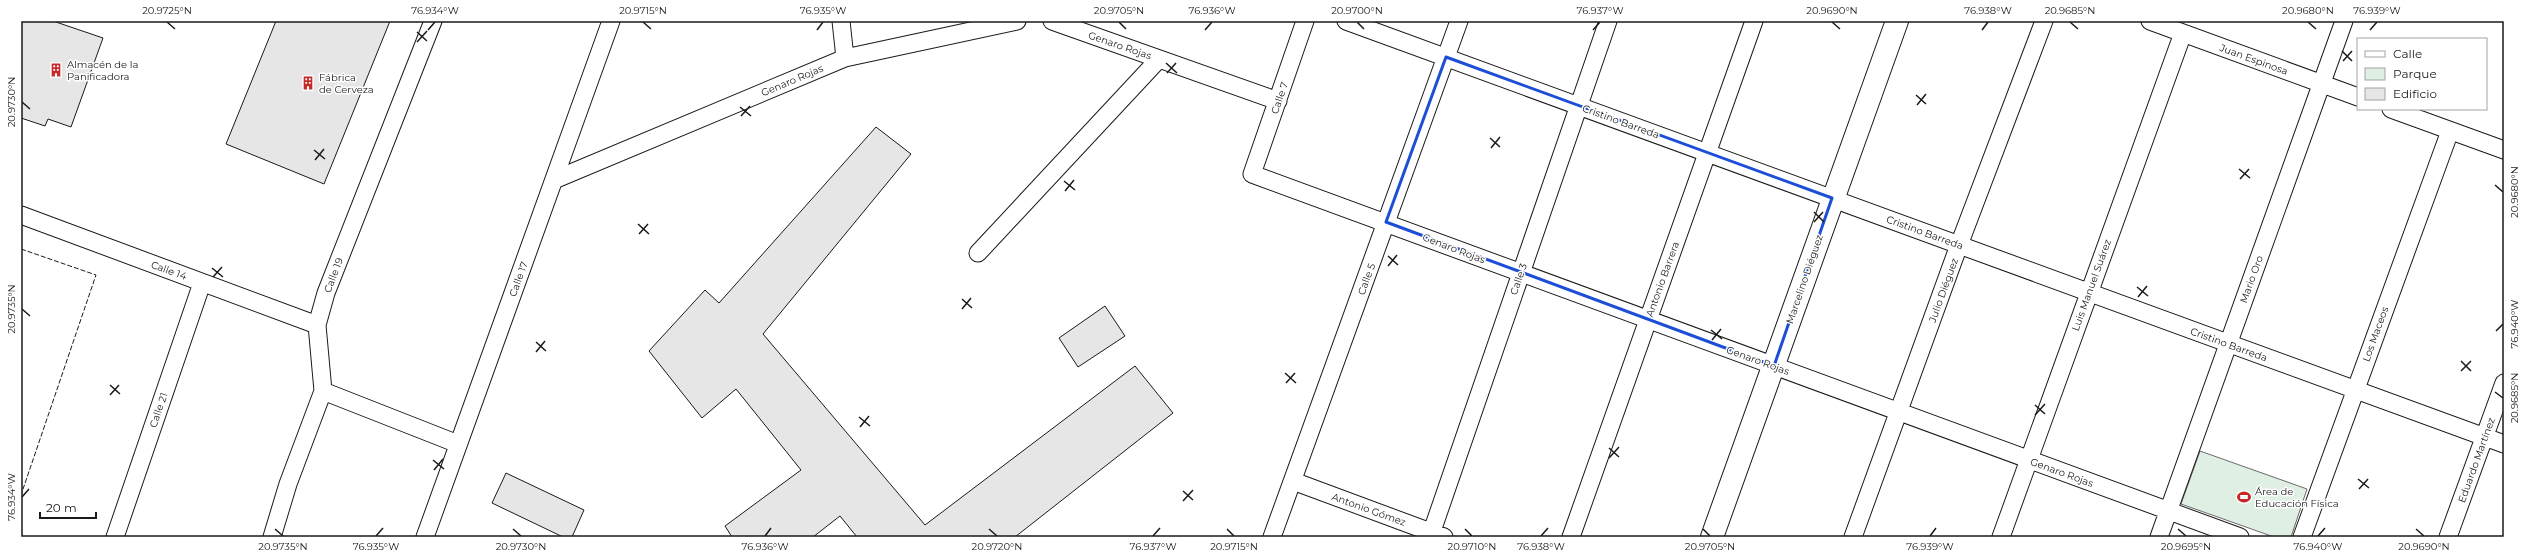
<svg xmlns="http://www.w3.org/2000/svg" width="2525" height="558" font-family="Montserrat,sans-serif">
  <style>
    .green { fill: #e0efe3; stroke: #6a6a6a }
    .building { fill: #e6e6e6; stroke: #1a1a1a }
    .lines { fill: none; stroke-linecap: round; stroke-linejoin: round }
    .street-casing { stroke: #1a1a1a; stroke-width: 19 }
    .secondary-casing { stroke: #1a1a1a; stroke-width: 24 }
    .street { stroke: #fff; stroke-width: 17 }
    .secondary { stroke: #fff; stroke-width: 22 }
    .fence { stroke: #1a1a1a; stroke-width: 1; stroke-dasharray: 5 2; stroke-linecap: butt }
    .marked { fill: none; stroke: #1d4ed8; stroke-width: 3; stroke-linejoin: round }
    .ticks { fill: none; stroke: #1a1a1a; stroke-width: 1.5 }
    .labels { text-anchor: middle; stroke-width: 3; stroke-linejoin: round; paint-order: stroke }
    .street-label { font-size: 10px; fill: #1a1a1a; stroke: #fff }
    .poi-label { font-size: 10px; fill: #1a1a1a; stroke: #fff; text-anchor: start }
    .neatline { fill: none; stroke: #1a1a1a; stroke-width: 1.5 }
    .ticks-label { font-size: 10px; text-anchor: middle; fill: #1a1a1a }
  </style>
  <rect width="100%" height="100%" fill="#fff"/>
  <!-- green -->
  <path class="green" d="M 2200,451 L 2307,489 L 2291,537 L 2274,537 L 2181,504 Z"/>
  <!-- building -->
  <path class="building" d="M 21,21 L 53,21 L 103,38 L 71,127 L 48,119 L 45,126 L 21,118 Z
    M 276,21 L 390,21 L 324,184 L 226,144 Z
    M 876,127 L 911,154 L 763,334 L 925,525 L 1135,366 L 1173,413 L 1015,537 L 857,537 L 840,516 L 813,537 L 732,537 L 725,526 L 801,470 L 736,389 L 702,418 L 649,351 L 705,290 L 719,303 Z
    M 1105,306 L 1125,336 L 1078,367 L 1059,338 Z
    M 506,473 L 584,510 L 572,537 L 563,537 L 492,503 Z"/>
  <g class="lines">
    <!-- street casing -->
    <g class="street-casing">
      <path id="street" d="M 841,21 L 845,58
        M 1052,21 L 1278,101
        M 1305,21 L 1252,174 L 2240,537
        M 1346,21 L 2504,444
        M 2150,21 L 2358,97
        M 2391,109 L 2504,150
        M 554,180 L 845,58 L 1017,21
        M 21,215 L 317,325
        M 978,253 L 1159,59
        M 323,391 L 458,444
        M 1293,481 L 1444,537
        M 115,537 L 202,283
        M 272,537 L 288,484 L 323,391 L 317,325 L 326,293 L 433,21
        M 425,537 L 611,21
        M 1272,537 L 1459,21
        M 1430,537 L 1608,21
        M 1571,537 L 1754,21
        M 1853,537 L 1959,245 L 2044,21
        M 2001,537 L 2183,33
        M 2159,537 L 2344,21
        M 2302,537 L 2450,131
        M 2448,537 L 2504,383"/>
    </g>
    <!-- secondary casing -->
    <g class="secondary-casing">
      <path id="secondary" d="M 1712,537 L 1897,21"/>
    </g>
    <!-- street -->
    <use href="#street" class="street"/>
    <!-- secondary -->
    <use href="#secondary" class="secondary"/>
    <!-- fence -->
    <path class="fence" d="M 21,249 L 96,275 L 21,495"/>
  </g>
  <!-- marked area -->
  <path class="marked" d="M 1446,57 L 1832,198 L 1774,366 L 1386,222 Z"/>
  <!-- ticks -->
  <path class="ticks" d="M 167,22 L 175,29M 643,22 L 651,29M 1119,22 L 1126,29M 1357,22 L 1364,29M 1832,22 L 1840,29M 2070,22 L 2078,29M 2308,22 L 2316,29M 428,30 L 435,22M 817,30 L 823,22M 1205,30 L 1212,22M 1593,30 L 1600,22M 1982,30 L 1988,22M 2370,30 L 2377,22M 417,32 L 427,41M 417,42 L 427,31M 2342,51 L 2352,61M 2343,61 L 2352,51M 1166,63 L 1177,73M 1167,73 L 1176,63M 1916,95 L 1926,104M 22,102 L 30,109M 1917,105 L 1926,94M 740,107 L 751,116M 741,116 L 750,106M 1490,138 L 1500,147M 1491,148 L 1500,137M 314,150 L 325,159M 315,160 L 324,149M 2239,169 L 2250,178M 2240,179 L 2249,169M 1064,181 L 1075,190M 2495,185 L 2503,192M 1065,191 L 1074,180M 1814,212 L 1824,222M 1814,222 L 1823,212M 638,224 L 649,234M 639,234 L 648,224M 1388,256 L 1398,265M 1388,266 L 1397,255M 212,268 L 223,277M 213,277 L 222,267M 2137,287 L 2148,296M 2138,297 L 2147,286M 962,299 L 972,308M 22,309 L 30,316M 962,309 L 971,298M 1711,330 L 1722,339M 2496,331 L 2503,324M 1712,340 L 1721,329M 536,342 L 546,351M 536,352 L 545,341M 2461,361 L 2471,371M 2461,371 L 2471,361M 1285,373 L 1296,383M 1286,383 L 1295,373M 110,385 L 120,394M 2495,392 L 2503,398M 110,395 L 119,385M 2035,405 L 2045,414M 2035,415 L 2045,404M 859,417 L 870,426M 860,427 L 869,416M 1609,448 L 1619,457M 1609,458 L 1619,447M 433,460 L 444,469M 434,470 L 443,459M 2358,479 L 2369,488M 2359,489 L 2368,479M 1183,491 L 1193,500M 22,497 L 29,489M 1183,501 L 1193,490M 275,529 L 283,536M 513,529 L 521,536M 989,529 L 997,536M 1227,529 L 1234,536M 1465,529 L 1472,536M 1703,529 L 1710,536M 2178,529 L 2186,536M 2416,529 L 2424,536M 376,536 L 383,528M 765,536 L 771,528M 1153,536 L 1160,528M 1541,536 L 1548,528M 1930,536 L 1936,528M 2318,536 L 2325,528"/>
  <!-- icons -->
  <defs>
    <g id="building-bare" transform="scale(1.08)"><path d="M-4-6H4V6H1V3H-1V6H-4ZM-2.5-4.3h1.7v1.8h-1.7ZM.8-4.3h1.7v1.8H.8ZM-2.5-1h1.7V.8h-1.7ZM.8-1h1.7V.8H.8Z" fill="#c62828" stroke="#fff" stroke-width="2.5" paint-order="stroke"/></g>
    <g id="stadium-bare" transform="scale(1.08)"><path d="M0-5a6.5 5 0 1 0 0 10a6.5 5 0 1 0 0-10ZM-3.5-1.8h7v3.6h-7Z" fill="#c62828" stroke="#fff" stroke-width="2.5" paint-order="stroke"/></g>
  </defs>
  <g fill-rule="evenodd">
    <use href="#building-bare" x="56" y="70"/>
    <use href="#building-bare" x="308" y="83"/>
    <use href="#stadium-bare" x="2244" y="497"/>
  </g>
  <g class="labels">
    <!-- street labels -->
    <g class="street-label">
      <text transform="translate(1120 45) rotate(19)" y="4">Genaro Rojas</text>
      <text transform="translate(2254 59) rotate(20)" y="4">Juan Espinosa</text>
      <text transform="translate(792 80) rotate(-23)" y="4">Genaro Rojas</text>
      <text transform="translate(1279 98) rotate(-71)" y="4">Calle 7</text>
      <text transform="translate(1621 121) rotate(20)" y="4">Cristino Barreda</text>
      <text transform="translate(1925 232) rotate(20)" y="4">Cristino Barreda</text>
      <text transform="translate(1454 248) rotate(21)" y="4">Genaro Rojas</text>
      <text transform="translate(169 270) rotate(20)" y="4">Calle 14</text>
      <text transform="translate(333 275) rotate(-69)" y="4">Calle 19</text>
      <text transform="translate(518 279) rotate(-70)" y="4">Calle 17</text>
      <text transform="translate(1366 279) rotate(-70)" y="4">Calle 5</text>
      <text transform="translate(1518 279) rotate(-71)" y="4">Calle 3</text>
      <text transform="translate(1662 279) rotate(-70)" y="4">Antonio Barrera</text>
      <text transform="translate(1804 279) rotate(-71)" y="4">Marcelino Diéguez</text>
      <text transform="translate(2251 279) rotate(-70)" y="4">Mario Oro</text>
      <text transform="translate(2091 285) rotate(-70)" y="4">Luis Manuel Suárez</text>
      <text transform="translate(1943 290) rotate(-70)" y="4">Julio Diéguez</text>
      <text transform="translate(2375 334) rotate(-70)" y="4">Los Maceos</text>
      <text transform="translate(2229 344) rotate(20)" y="4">Cristino Barreda</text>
      <text transform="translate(1758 360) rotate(20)" y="4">Genaro Rojas</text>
      <text transform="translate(158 410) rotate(-71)" y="4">Calle 21</text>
      <text transform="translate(2476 460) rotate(-70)" y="4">Eduardo Martínez</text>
      <text transform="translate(2062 472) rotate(20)" y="4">Genaro Rojas</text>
      <text transform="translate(1369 509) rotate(20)" y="4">Antonio Gómez</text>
    </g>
    <!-- poi labels -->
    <g class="poi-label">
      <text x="67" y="68">Almacén de la<tspan x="67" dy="12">Panificadora</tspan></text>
      <text x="319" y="81">Fábrica<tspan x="319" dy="12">de Cerveza</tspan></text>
      <text x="2255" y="495">Área de<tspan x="2255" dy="12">Educación Física</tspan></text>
    </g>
  </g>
  <!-- border -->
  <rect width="2525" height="558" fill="none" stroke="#ffffff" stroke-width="44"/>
  <!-- legend -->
  <rect x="2357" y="38" width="130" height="72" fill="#ffffff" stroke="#a3a3a3"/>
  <rect x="2365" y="51" width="20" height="6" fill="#ffffff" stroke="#a3a3a3"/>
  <text x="2393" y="58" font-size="12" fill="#1a1a1a">Calle</text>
  <rect x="2365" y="68" width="20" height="12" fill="#e0efe3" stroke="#a3a3a3"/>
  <text x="2393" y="78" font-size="12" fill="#1a1a1a">Parque</text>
  <rect x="2365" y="88" width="20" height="12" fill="#e6e6e6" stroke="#a3a3a3"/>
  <text x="2393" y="98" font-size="12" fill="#1a1a1a">Edificio</text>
  <!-- scale -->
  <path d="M40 512v6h56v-6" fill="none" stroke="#1a1a1a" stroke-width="2"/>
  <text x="46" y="512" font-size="12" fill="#1a1a1a" stroke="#ffffff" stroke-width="3" paint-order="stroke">20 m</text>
  <rect x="22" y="22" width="2481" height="514" class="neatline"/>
  <g class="ticks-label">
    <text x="167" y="14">20.9725°N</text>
    <text x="435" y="14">76.934°W</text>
    <text x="643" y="14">20.9715°N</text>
    <text x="823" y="14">76.935°W</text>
    <text x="1119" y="14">20.9705°N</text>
    <text x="1212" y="14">76.936°W</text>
    <text x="1357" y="14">20.9700°N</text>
    <text x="1600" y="14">76.937°W</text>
    <text x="1832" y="14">20.9690°N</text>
    <text x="1988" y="14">76.938°W</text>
    <text x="2070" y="14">20.9685°N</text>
    <text x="2308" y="14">20.9680°N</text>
    <text x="2377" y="14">76.939°W</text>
    <text transform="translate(11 102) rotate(-90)" y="4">20.9730°N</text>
    <text transform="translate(2514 192) rotate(-90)" y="4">20.9680°N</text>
    <text transform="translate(11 309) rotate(-90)" y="4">20.9735°N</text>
    <text transform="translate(2514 324) rotate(-90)" y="4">76.940°W</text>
    <text transform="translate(2514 398) rotate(-90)" y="4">20.9685°N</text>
    <text transform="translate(11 497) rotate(-90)" y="4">76.934°W</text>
    <text x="283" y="550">20.9735°N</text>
    <text x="376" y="550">76.935°W</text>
    <text x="521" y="550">20.9730°N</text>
    <text x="765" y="550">76.936°W</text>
    <text x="997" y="550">20.9720°N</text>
    <text x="1153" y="550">76.937°W</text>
    <text x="1234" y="550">20.9715°N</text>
    <text x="1472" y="550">20.9710°N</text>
    <text x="1541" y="550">76.938°W</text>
    <text x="1710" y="550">20.9705°N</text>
    <text x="1930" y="550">76.939°W</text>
    <text x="2186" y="550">20.9695°N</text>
    <text x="2318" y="550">76.940°W</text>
    <text x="2424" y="550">20.9690°N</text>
  </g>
</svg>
